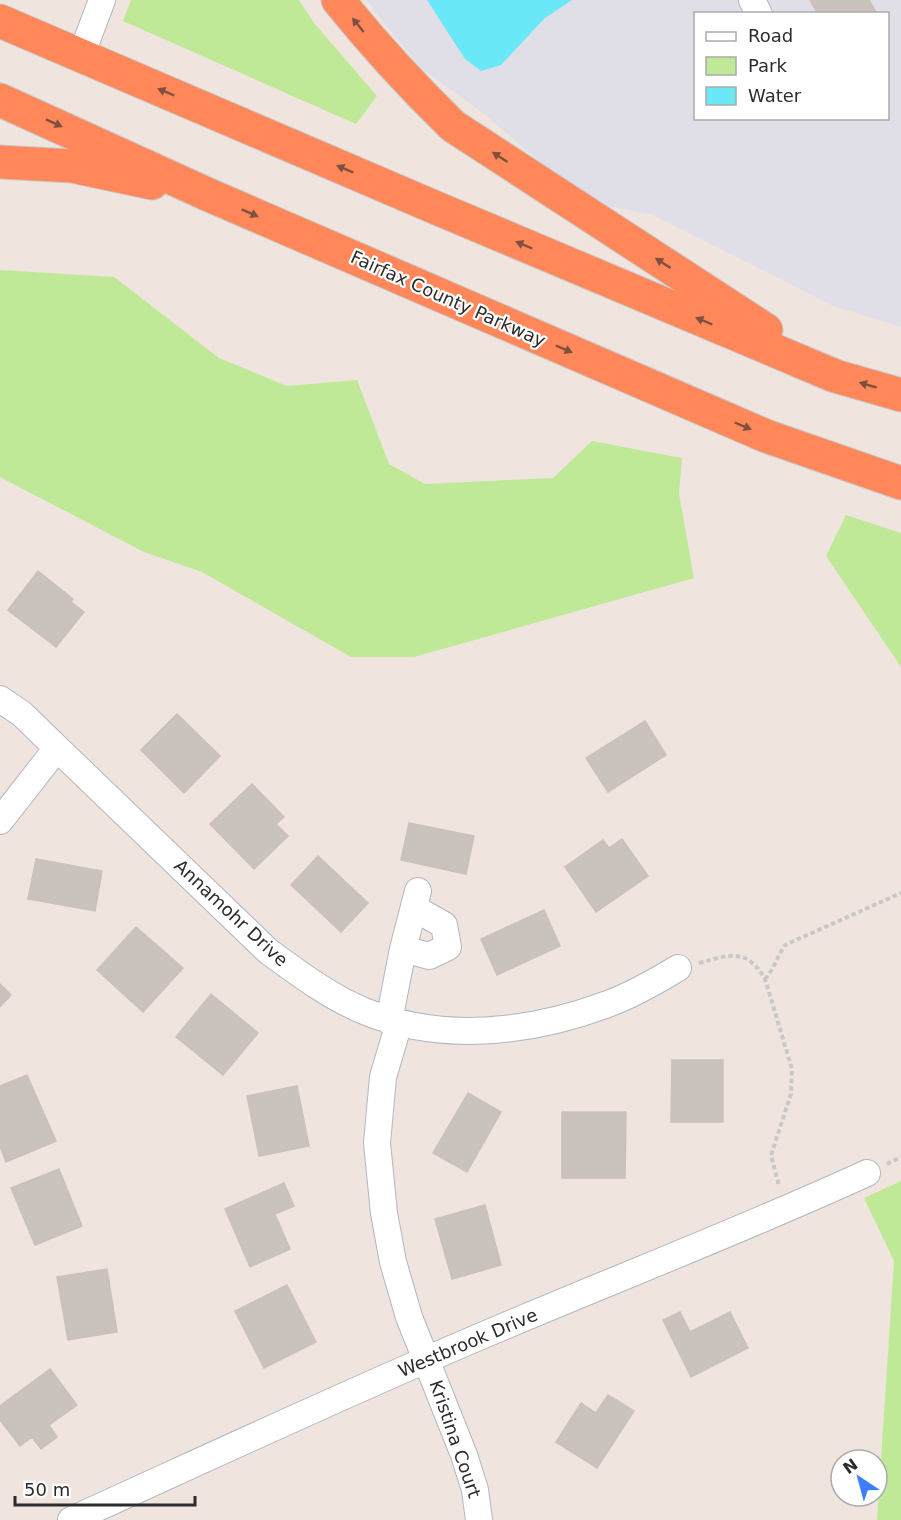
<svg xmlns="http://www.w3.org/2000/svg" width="901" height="1520" font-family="'DejaVu Sans',sans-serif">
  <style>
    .industrial { fill: #e0dfe7; fill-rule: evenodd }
    .green { fill: #bfe997 }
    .water { fill: #6ae8f8 }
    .building { fill: #cac2bd; stroke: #cbc1b7; stroke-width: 1.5 }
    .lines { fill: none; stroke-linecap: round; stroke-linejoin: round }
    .minor-casing { stroke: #b2b6c1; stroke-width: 28 }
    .highway-casing { stroke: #c8c8c8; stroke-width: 35 }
    .path { stroke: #c8c8c8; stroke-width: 4; stroke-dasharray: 4.5 3; stroke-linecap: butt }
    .minor { stroke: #fff; stroke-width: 26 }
    .highway { stroke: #ff8759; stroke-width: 33 }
    .oneway { fill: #80503e }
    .labels { text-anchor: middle; stroke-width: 4.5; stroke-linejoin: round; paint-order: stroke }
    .street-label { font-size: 18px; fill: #2c2c2c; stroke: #fff }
  </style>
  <rect width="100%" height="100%" fill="#efe5de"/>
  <!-- industrial -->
  <path class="industrial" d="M 367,0 L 901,0 L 901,327 L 833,306 L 653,215 L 599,204 L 538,160 L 484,114 L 422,69 L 375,12 ZM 696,14 L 888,14 L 888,118 L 696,118 Z"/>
  <!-- green -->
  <path class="green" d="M 131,0 L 299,0 L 314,23 L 377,96 L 356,124 L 123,21 Z
    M 0,270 L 114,277 L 219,358 L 287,386 L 357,380 L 389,464 L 425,484 L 553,478 L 592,441 L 682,458 L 679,494 L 694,578 L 414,657 L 351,657 L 202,572 L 144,552 L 0,477 Z
    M 846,515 L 901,533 L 901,667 L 826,556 Z
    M 901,1181 L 901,1520 L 877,1520 L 894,1261 L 864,1198 Z"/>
  <!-- water -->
  <path class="water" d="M 427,0 L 572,0 L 545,18 L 501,65 L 481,71 L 465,59 Z"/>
  <!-- building -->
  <path class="building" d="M 810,0 L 869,0 L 876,12 L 818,14 Z
    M 38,571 L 73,599 L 71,602 L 84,612 L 56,647 L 8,610 Z
    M 177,714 L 220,756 L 184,793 L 141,750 Z
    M 645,721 L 666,755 L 608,792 L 586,758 Z
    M 252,784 L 284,817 L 276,824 L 288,836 L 254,869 L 210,824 Z
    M 409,823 L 474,836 L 466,874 L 401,860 Z
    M 622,839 L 648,876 L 596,912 L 565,867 L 603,840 L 609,848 Z
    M 318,856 L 368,903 L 341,932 L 291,885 Z
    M 36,859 L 102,871 L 95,911 L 28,899 Z
    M 544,910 L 560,946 L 497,975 L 481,939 Z
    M 136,927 L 183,968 L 143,1012 L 97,970 Z
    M 0,984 L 11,995 L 0,1007 Z
    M 211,994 L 258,1033 L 223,1075 L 176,1037 Z
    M 672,1060 L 723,1060 L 723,1122 L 671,1122 Z
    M 27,1075 L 56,1141 L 6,1162 L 0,1146 L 0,1086 Z
    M 297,1086 L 309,1146 L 259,1156 L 247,1096 Z
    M 468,1093 L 501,1112 L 467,1172 L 433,1153 Z
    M 562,1112 L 626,1112 L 625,1178 L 562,1178 Z
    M 59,1169 L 82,1226 L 35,1245 L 11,1188 Z
    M 284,1183 L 294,1206 L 275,1214 L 290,1249 L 250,1267 L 225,1209 Z
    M 485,1205 L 501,1265 L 452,1279 L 435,1219 Z
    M 107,1269 L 117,1332 L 68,1340 L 57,1277 Z
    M 287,1285 L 316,1342 L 264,1368 L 235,1311 Z
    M 680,1312 L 690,1332 L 730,1312 L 748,1348 L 691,1377 L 663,1320 Z
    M 50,1369 L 77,1405 L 49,1425 L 57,1437 L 41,1449 L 32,1437 L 20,1446 L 0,1420 L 0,1406 Z
    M 608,1395 L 634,1411 L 597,1468 L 556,1442 L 581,1403 L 596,1413 Z"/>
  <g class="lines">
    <!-- minor casing -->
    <g class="minor-casing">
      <path id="minor" d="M 752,0 L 759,14
        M 81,56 L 102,0
        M 0,699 L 22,714 L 57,748 L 268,951 C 298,973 330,997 364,1011 C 441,1043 529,1033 605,1005 C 631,996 655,982 678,968
        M 0,821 L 57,748
        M 403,949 L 429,956 L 448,947 L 444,925 L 414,908
        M 389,1021 L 403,949 L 418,891
        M 399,1023 L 383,1077 L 377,1143 L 384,1213 L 393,1262 L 409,1317 L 464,1455 L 475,1490 L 479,1520
        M 71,1520 C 190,1466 308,1411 428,1359 C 573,1295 723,1239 867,1173"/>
    </g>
    <!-- highway casing -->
    <g class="highway-casing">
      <path id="highway" d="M 338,0 C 374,45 412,86 453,126 L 766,330
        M 0,21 L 434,207 L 835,376 L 901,395
        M 0,100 L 209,195 L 766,436 L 901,483
        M 0,162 L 72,166 L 152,183"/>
    </g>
    <!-- path -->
    <path class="path" d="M 699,963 C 730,955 746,947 765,979 L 792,1069 L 791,1094 L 771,1155 L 779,1186
      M 765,979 C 773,971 778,955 785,945 L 901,893
      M 887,1164 L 901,1157"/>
    <!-- minor -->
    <use href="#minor" class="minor"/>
    <!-- highway -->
    <use href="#highway" class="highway"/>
  </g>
  <!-- one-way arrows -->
  <defs><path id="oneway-solid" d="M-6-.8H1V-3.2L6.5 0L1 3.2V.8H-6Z" transform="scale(1.5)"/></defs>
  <g class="oneway">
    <use href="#oneway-solid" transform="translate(358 25) rotate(-129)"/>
    <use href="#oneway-solid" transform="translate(166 92) rotate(-157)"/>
    <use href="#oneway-solid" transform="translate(54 123) rotate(24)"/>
    <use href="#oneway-solid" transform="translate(500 157) rotate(-147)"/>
    <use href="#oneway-solid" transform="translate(345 169) rotate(-157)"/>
    <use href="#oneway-solid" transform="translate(250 213) rotate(24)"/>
    <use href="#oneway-solid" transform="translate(524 245) rotate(-157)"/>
    <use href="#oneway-solid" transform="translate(663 263) rotate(-147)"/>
    <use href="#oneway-solid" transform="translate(704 321) rotate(-157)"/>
    <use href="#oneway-solid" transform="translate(564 349) rotate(23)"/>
    <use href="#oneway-solid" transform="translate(868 385) rotate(-164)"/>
    <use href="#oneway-solid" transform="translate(743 426) rotate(23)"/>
  </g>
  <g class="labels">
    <!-- street labels -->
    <g class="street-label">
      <text transform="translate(448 299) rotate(24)" y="6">Fairfax County Parkway</text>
      <text transform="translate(231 913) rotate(43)" y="6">Annamohr Drive</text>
      <text transform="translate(468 1343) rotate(-23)" y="6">Westbrook Drive</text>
      <text transform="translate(455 1439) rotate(71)" y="6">Kristina Court</text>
    </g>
  </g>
  <!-- legend -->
  <rect x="694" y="12" width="195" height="108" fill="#ffffff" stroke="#ababab" stroke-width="1.5"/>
  <rect x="706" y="32" width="30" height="9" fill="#ffffff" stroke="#ababab" stroke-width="1.5"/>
  <text x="748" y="42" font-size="18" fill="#2c2c2c">Road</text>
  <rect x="706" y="57" width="30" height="18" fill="#bfe997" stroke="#ababab" stroke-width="1.5"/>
  <text x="748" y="72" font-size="18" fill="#2c2c2c">Park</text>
  <rect x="706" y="87" width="30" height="18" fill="#6ae8f8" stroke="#ababab" stroke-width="1.5"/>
  <text x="748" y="102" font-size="18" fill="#2c2c2c">Water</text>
  <!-- north arrow -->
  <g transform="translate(859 1478) rotate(324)"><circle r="28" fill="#ffffff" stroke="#ababab" stroke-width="1.5"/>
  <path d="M0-4.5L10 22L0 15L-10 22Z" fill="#3b7eff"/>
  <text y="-9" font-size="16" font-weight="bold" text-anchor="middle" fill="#2c2c2c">N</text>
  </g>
  <!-- scale -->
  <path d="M15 1496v9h180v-9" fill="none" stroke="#2c2c2c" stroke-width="3"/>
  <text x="24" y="1496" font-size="18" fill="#2c2c2c" stroke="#ffffff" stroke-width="4.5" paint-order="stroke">50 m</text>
</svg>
